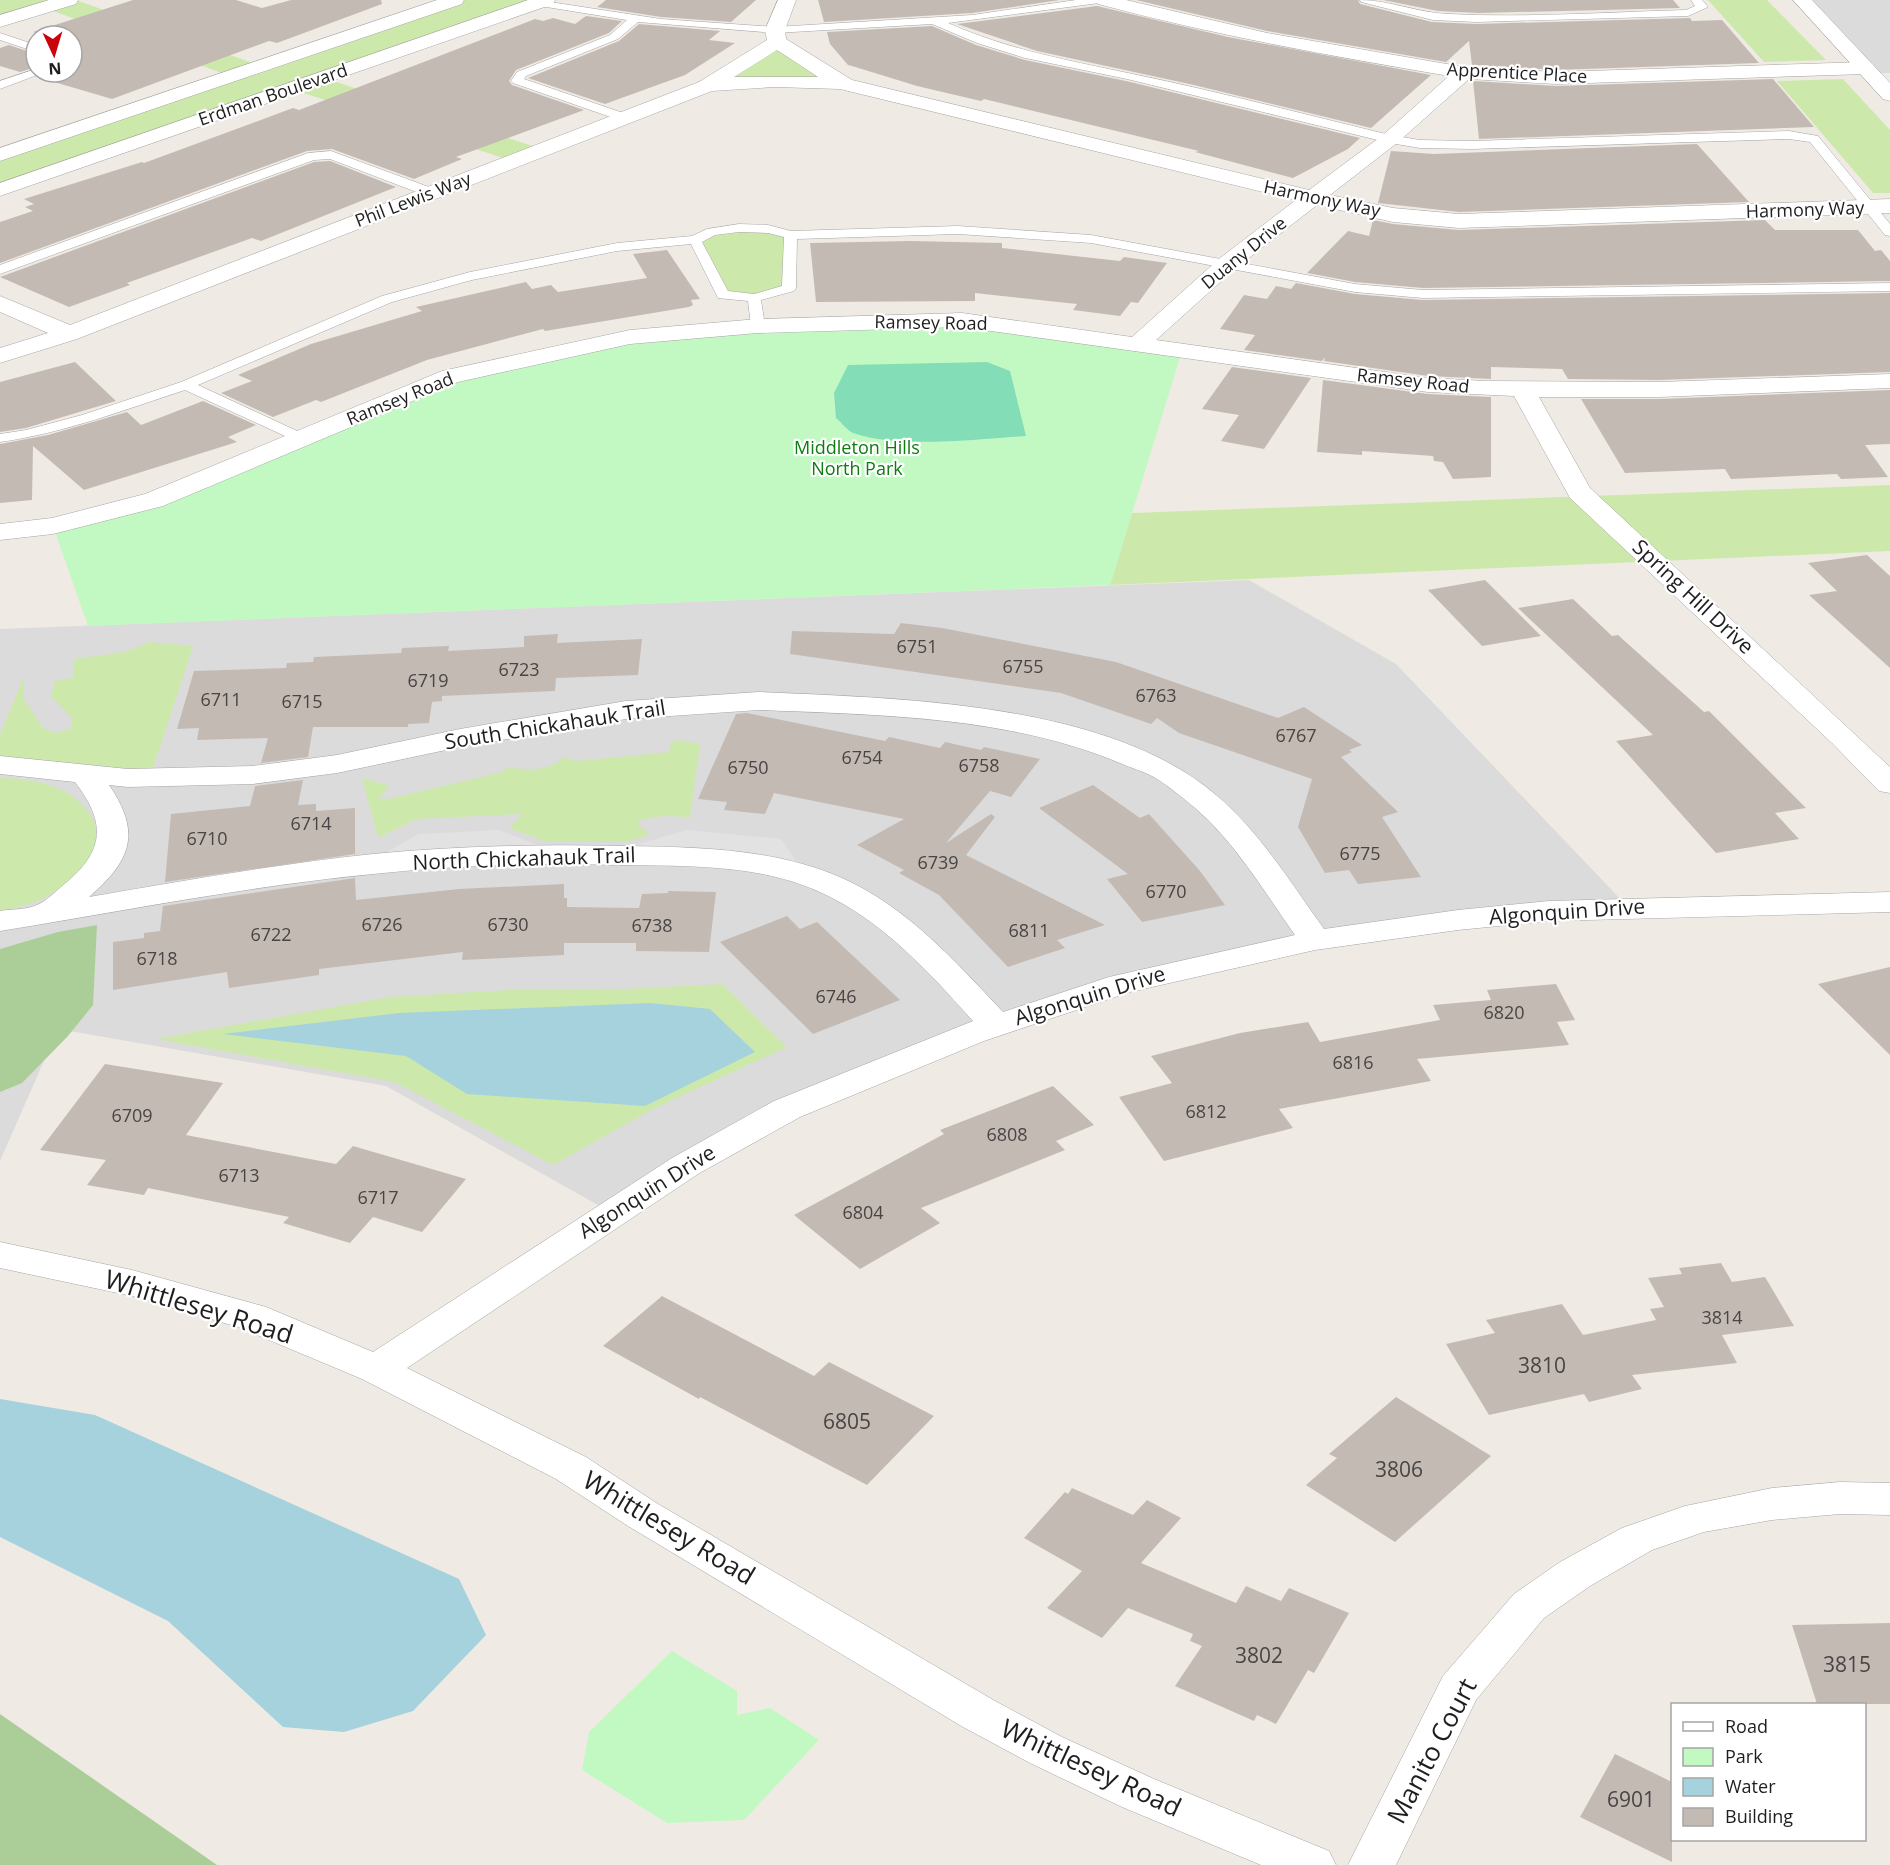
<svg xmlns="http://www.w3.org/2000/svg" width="1890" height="1865" font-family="'Open Sans',sans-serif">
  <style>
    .residential { fill: #dcdbdb }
    .grass { fill: #cce9ab }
    .forest { fill: #abce99 }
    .park { fill: #c2f9c3 }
    .pitch { fill: #83ddb6 }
    .parking { fill: #e2e2e2 }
    .water { fill: #a5d2dc }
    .building { fill: #c4bab4 }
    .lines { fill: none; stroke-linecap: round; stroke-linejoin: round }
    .service-casing { stroke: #a5a5a5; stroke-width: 1 }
    .minor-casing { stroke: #a5a5a5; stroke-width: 1 }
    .tertiary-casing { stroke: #a5a5a5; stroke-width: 1 }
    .service { fill: #fff; fill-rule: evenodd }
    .minor { fill: #fff; fill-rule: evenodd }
    .tertiary { fill: #fff; fill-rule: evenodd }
    .labels { text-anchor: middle; stroke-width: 4.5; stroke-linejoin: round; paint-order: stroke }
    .far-street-label { font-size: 18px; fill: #1e1e1e; stroke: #fff }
    .far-park-label { font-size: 18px; fill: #0d7c11; stroke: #fff }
    .number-label { font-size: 18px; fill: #484544 }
    .street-label { font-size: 21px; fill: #1e1e1e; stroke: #fff }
    .near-number-label { font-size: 21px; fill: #484544 }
    .near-street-label { font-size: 26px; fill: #1e1e1e; stroke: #fff }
  </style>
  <rect width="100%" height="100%" fill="#efebe4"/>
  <!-- residential -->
  <path class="residential" d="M 1802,0 L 1890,0 L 1890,73 L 1870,73 Z
    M 1249,580 L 1396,664 L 1629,908 L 1458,920 L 1137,980 L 787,1109 L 612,1213 L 386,1086 L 58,1029 L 0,1161 L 0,629 Z"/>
  <!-- grass -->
  <path class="grass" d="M 0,0 L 76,0 L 261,66 L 455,0 L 546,0 L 324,78 L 542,149 L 512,161 L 291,89 L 0,190 L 0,155 L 230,76 L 45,8 L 0,21 Z
    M 1708,0 L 1767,0 L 1826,60 L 1764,62 Z
    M 777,42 L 845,84 L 706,86 Z
    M 1843,79 L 1890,130 L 1890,193 L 1873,193 L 1777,81 Z
    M 739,228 L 791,235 L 789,288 L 754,298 L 723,295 L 695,240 Z
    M 1890,485 L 1890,551 L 1110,585 L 1132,513 Z
    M 150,642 L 193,646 L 152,771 L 0,756 L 0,735 L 24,676 L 24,699 L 43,728 L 56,733 L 72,728 L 71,717 L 51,696 L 55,681 L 74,677 L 74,659 L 125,652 Z
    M 677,740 L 700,744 L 690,817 L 664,816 L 638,820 L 639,825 L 649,835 L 626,842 L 548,842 L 509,828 L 523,814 L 416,819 L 378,838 L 362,778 L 390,786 L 380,797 L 383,800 L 499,773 L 510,767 C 529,771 548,771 564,757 L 578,761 L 669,752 L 671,742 Z
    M 0,778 C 35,778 84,788 96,827 C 99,836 100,849 93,858 C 89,863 82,869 77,874 C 51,898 34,904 0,911 Z
    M 722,984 L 787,1047 L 655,1108 L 553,1165 L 395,1082 L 156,1039 L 389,997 L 512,990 L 626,989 Z"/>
  <!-- forest -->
  <path class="forest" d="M 97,925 L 93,1005 L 68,1036 L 22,1083 L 0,1092 L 0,949 L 58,932 Z
    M 0,1714 L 217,1865 L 0,1865 Z"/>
  <!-- park -->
  <path class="park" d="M 962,320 L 1182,351 L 1110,585 L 88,626 L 53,526 L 154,500 L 451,376 L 630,337 Z
    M 672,1651 L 737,1691 L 737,1715 L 770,1708 L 819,1740 L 744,1820 L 667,1823 L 582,1770 L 589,1732 Z"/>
  <!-- pitch -->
  <path class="pitch" d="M 987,362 L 1010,371 L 1026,436 C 977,439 899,449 853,433 C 847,430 841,422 836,418 L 834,393 L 848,365 Z"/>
  <!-- parking -->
  <path class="parking" d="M 499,830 L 561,854 L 361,866 L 419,834 Z
    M 687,830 L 781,839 L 807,877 L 600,855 Z"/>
  <!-- water -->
  <path class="water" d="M 651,1003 L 710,1009 L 755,1052 L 645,1106 L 467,1094 L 406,1056 L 223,1034 L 399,1013 Z
    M 0,1399 L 95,1415 L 459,1579 L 486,1635 L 413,1711 L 344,1732 L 283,1727 L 168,1621 L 0,1537 Z"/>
  <!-- building -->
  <path class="building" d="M 133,0 L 236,0 L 262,8 L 291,0 L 381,0 L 382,4 L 277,43 L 269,41 L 112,99 L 37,77 L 47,72 L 72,72 L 72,36 L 39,36 L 41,35 L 33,32 Z
    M 606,0 L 756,0 L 731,22 L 661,17 L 597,7 Z
    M 818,0 L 1060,0 L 972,13 L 824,22 Z
    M 1136,0 L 1358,0 L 1360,4 L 1432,22 L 1476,24 L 1690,18 L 1692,21 L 1722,20 L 1759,63 L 1556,70 L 1472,65 L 1469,41 L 1446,62 L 1267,31 Z
    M 1383,0 L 1673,0 L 1680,8 L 1479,13 L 1438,11 Z
    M 1097,6 L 1228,37 L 1431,75 L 1371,128 L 1194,85 L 1037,51 L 957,24 Z
    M 586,16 L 622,21 L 609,33 L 516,70 L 509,81 L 512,85 L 584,110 L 456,157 L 462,159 L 414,179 L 332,149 L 307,151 L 0,263 L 0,222 L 33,211 L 25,207 L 34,204 L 24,199 L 142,162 L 144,163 L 293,108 L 299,110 L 535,19 L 543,21 L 553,18 L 575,24 Z
    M 639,24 L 720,31 L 709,40 L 735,43 L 685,75 L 605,104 L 528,78 L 619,41 Z
    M 932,26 L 976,45 L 1025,60 L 1126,81 L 1360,138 L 1348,149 L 1293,178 L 1195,152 L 1199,151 L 984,99 L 981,101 L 917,86 L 852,66 L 848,65 L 830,44 L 827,32 Z
    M 9,45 L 36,54 L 36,67 L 20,72 L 0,66 L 0,48 Z
    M 1773,79 L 1814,127 L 1479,139 L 1473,81 L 1556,86 Z
    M 1697,144 L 1749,202 L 1459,212 L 1378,203 L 1391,151 L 1434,154 Z
    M 330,161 L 396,187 L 261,241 L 252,238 L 127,283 L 130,285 L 69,307 L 0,277 L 314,162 Z
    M 1373,220 L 1393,224 L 1459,230 L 1765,220 L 1775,230 L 1858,230 L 1875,251 L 1881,250 L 1890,261 L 1890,281 L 1423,288 L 1355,282 L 1307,273 L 1348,231 L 1369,236 Z
    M 911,241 L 1002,243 L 1002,248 L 1120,261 L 1124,257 L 1167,263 L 1138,303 L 1131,302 L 1120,316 L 1073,310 L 1077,304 L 975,293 L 975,301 L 816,302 L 810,243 Z
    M 667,250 L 700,299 L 691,300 L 693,305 L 689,307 L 545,331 L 543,329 L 427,360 L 321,402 L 316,400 L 273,417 L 221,393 L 252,381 L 238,375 L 311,344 L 422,311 L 416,307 L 526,282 L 532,289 L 551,285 L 558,292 L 647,278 L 633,254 Z
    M 1296,283 L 1355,294 L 1423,300 L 1890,293 L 1890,372 L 1659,380 L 1568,379 L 1562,369 L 1491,367 L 1491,379 L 1428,376 L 1324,361 L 1325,357 L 1322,361 L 1244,350 L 1255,335 L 1220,329 L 1244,295 L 1267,299 L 1276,286 L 1291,289 Z
    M 75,362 L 116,401 L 26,428 L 0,432 L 0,382 Z
    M 1232,367 L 1311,378 L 1264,449 L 1221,441 L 1239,415 L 1202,409 Z
    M 1323,380 L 1428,394 L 1491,397 L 1491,477 L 1453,479 L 1443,462 L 1434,461 L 1433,456 L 1362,451 L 1362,455 L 1317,452 Z
    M 1890,390 L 1890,444 L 1865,445 L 1888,477 L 1841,479 L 1837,474 L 1731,479 L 1725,469 L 1625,473 L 1581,399 L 1659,399 Z
    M 203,401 L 256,425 L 228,437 L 237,442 L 84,490 L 33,446 L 32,500 L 0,503 L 0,444 L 48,435 L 127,412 L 141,425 Z
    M 1867,555 L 1890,576 L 1890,668 L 1809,595 L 1837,591 L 1808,563 Z
    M 1485,580 L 1541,636 L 1482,646 L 1428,590 Z
    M 1573,599 L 1612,636 L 1618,635 L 1704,712 L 1709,711 L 1806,808 L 1775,813 L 1799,839 L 1716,853 L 1616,741 L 1653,735 L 1518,608 Z
    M 901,623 L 942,628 L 1116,662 L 1278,718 L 1304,707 L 1362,745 L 1349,750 L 1352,752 L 1341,757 L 1398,812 L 1382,817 L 1421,877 L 1358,884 L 1349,870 L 1325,873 L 1298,827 L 1312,779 L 1179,733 L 1157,718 L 1151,724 L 1061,693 L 790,654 L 792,631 L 894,634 Z
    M 558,634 L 557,643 L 642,639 L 638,675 L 556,678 L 555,691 L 442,696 L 442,701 L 432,702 L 429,723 L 408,724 L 408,727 L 313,727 L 308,757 L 261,763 L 268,738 L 197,740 L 199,728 L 177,729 L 194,671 L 286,668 L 287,663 L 313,662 L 314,657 L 401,653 L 402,648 L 449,646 L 448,651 L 524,647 L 524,636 Z
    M 747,713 L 885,741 L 889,737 L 940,748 L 945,742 L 981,750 L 984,747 L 1040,759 L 1011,797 L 990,791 L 946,843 L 991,814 L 995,817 L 966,855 L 1105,925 L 1057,940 L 1065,948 L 1008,967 L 939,895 L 899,873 L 904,870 L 857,845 L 904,819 L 774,793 L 765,814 L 724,810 L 727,802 L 698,799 L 736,714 Z
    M 303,780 L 298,805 L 316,804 L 316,811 L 355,808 L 355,854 L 165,882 L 171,814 L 250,806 L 255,786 Z
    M 1093,785 L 1140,818 L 1149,814 L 1200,871 L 1225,905 L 1142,922 L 1107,879 L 1128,874 L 1039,808 Z
    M 355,878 L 356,900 L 459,889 L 564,884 L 564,898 L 567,898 L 567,907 L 639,908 L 642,894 L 668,893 L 668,891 L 716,892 L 709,952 L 636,951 L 636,943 L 564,943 L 564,955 L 462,960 L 463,952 L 319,969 L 319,975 L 229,988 L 227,972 L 113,990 L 113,942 L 144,938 L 144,933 L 160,931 L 163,906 Z
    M 787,916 L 800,929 L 817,922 L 900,1000 L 813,1034 L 720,942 Z
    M 1890,967 L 1890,1055 L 1818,984 Z
    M 1556,984 L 1575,1020 L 1557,1022 L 1569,1045 L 1417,1059 L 1431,1081 L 1279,1109 L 1293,1128 L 1164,1161 L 1119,1097 L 1172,1083 L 1151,1056 L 1240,1033 L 1308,1022 L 1320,1042 L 1440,1020 L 1433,1005 L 1491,1000 L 1487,990 Z
    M 105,1064 L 223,1083 L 186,1135 L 336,1164 L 353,1146 L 466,1179 L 422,1232 L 373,1217 L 350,1243 L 283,1223 L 289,1217 L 148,1188 L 144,1195 L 87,1185 L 106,1160 L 40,1150 Z
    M 1053,1086 L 1094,1125 L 1056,1141 L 1065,1150 L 921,1208 L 940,1223 L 860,1269 L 794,1215 L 944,1134 L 940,1130 Z
    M 1721,1263 L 1732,1282 L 1765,1277 L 1794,1326 L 1722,1335 L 1737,1363 L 1632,1375 L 1642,1389 L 1589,1402 L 1584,1394 L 1489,1415 L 1446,1344 L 1495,1333 L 1486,1320 L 1562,1304 L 1583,1335 L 1656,1320 L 1650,1309 L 1664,1307 L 1648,1278 L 1682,1274 L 1679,1268 Z
    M 662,1296 L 814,1376 L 829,1362 L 934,1416 L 867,1485 L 700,1397 L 699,1399 L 603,1346 Z
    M 1396,1397 L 1491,1456 L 1395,1542 L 1306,1485 L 1337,1458 L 1329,1454 Z
    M 1072,1488 L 1133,1515 L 1147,1500 L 1181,1518 L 1141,1563 L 1236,1603 L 1246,1586 L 1281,1601 L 1289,1588 L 1349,1613 L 1314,1673 L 1308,1670 L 1276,1724 L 1257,1715 L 1254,1721 L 1175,1686 L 1202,1646 L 1190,1641 L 1193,1634 L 1128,1608 L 1102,1638 L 1047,1608 L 1082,1571 L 1024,1538 L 1065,1492 L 1068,1494 Z
    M 1890,1623 L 1890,1704 L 1817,1704 L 1792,1625 Z
    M 1615,1754 L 1672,1782 L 1672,1862 L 1580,1817 Z"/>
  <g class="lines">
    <!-- service casing -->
    <g class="service-casing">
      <path id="service" d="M 537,0 L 661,19 L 775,27 L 972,15 L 1076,0 L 1104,0 L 1099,3 L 948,23 C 1006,49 1066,60 1128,73 C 1216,91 1303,114 1390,135 L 1420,140 L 1472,141 L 1789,131 L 1818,136 L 1890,224 L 1890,236 L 1885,235 L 1810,142 L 1789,139 L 1472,149 L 1420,148 L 1390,143 L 1127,79 L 1025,58 L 977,43 L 932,24 L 775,33 L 638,22 L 618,39 L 526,76 L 524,79 L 626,114 L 626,120 L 622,121 L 513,83 L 511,81 L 517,72 L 610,35 L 627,20 L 534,5 L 533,3 Z
        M 1360,0 C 1390,0 1418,13 1449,14 C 1528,18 1608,12 1686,10 L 1695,6 L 1691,0 L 1702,0 L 1708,7 L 1688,16 L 1476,22 L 1433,20 L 1361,2 Z
        M 0,33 L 36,45 L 36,52 L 0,40 Z
        M 36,69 L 36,72 L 45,72 L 0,89 L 0,81 Z
        M 331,151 L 437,190 L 438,193 L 437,196 L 427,196 L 330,159 L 314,160 L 0,274 L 0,265 L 308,153 Z
        M 739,224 L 768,225 L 791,231 L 958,226 L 1091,235 L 1355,284 L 1423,290 L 1890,283 L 1890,291 L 1423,298 L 1355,292 L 1091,243 L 958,234 L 797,239 L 796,288 L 794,291 L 761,300 L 765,326 L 758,330 L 751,326 L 748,301 L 718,298 L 691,244 L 617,251 L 472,280 L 392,302 L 198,385 L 308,436 L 310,439 L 308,442 L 298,442 L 185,390 C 124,410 64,433 0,442 L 0,434 L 26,430 L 82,415 L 181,382 L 382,296 L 470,272 L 617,243 L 692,236 L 707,229 ZM 739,232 L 768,233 L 784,237 L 782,286 L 754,294 L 728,291 L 702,242 L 715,235 Z"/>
    </g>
    <!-- minor casing -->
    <g class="minor-casing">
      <path id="minor" d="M 49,0 L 78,0 L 76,4 L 0,27 L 0,15 Z
        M 437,0 L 464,0 L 462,4 L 0,161 L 0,148 Z
        M 528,0 L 555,0 L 553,4 L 0,196 L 0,183 Z
        M 778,0 L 796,0 L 785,30 L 786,39 L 852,80 L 1309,190 L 1383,135 L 1449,76 C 1331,56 1214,35 1098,4 L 1096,0 L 1126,0 L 1267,33 L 1464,67 L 1556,72 L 1865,62 L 1872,64 L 1875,68 L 1872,72 L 1865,74 L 1556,84 L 1469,79 L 1397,143 L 1330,195 L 1393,208 L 1459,214 L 1890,199 L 1890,213 L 1459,228 L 1393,222 L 1317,205 L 1236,268 L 1156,340 L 1428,378 L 1486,381 L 1659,382 L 1890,374 L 1890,388 L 1659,397 L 1539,397 L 1590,488 L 1890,767 L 1890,793 L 1879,791 L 1832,743 L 1570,498 L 1514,396 L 1428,392 L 962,327 L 758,333 L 630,344 L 458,382 L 163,506 L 53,534 L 0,540 L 0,524 L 52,518 L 145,494 L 442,371 L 630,330 L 758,319 L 962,313 L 1132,337 L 1220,258 L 1296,200 L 840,89 L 775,87 L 712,91 L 77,339 L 0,363 L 0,348 L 48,333 L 0,312 L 0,296 L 70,325 L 699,82 L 767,40 L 765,30 ZM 777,50 L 818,77 L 734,77 Z
        M 759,692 C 897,698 1108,702 1216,795 C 1260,832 1290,882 1324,929 L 1458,910 L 1549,901 L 1890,892 L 1890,912 L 1549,921 L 1458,930 L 1315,950 L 1130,992 L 984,1041 L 800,1117 L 698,1174 L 407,1368 L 586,1457 L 658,1504 L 995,1701 L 1062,1737 L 1154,1779 L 1329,1851 L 1336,1865 L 1261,1865 L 1122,1807 L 1030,1763 L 963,1727 L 628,1526 L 556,1479 L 362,1379 L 238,1327 L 132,1296 L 0,1268 L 0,1242 L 132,1270 L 266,1307 L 373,1352 L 672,1158 L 774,1101 L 973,1021 C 929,972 882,920 820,892 C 759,864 687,866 621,865 C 539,863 456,865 373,874 C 248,886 124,911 0,931 L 0,911 C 11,909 27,910 37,905 C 47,901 58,889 67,882 C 106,849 105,821 75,782 L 0,774 L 0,756 L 128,769 L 253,766 L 337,755 L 460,729 L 626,701 ZM 759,710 C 879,715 1008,716 1120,763 C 1131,768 1143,771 1154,777 C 1167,785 1182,797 1194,807 C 1235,842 1263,890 1295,935 L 1109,977 L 1003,1012 C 955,961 907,907 842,878 C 774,848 695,847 622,846 C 539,844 456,846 373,854 C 278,864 183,881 89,897 C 131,861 142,833 109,785 L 128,787 L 253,784 L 337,773 L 460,747 L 626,719 Z
        M 1840,1482 L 1890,1483 L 1890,1515 L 1840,1514 L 1772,1520 L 1704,1532 L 1652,1550 L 1590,1586 L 1544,1618 L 1476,1700 L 1396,1865 L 1348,1865 L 1443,1676 L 1514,1594 L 1560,1562 L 1622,1528 L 1685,1506 L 1772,1488 Z"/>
    </g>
    <!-- tertiary casing -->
    <g class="tertiary-casing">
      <path id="tertiary" d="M 1793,0 L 1812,0 L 1890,83 L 1890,101 L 1883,99 Z"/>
    </g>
    <!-- service -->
    <use href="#service" class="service"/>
    <!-- minor -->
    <use href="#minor" class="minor"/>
    <!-- tertiary -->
    <use href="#tertiary" class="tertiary"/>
  </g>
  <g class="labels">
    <!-- far-street labels -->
    <g class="far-street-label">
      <text transform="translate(1517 73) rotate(3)" y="6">Apprentice Place</text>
      <text transform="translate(273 95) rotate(-19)" y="6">Erdman Boulevard</text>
      <text transform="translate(1322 199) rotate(12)" y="6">Harmony Way</text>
      <text transform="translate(413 200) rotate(-21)" y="6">Phil Lewis Way</text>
      <text transform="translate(1805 210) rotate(-2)" y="6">Harmony Way</text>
      <text transform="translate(1244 253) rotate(-39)" y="6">Duany Drive</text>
      <text transform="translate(931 323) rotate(1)" y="6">Ramsey Road</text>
      <text transform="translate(1413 381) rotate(6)" y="6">Ramsey Road</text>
      <text transform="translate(400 399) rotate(-22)" y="6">Ramsey Road</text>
    </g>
    <!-- far-park labels -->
    <g class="far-park-label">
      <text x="857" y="454">Middleton Hills<tspan x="857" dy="21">North Park</tspan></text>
    </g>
    <!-- number labels -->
    <g class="number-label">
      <text x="917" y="653">6751</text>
      <text x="1023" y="673">6755</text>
      <text x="519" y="676">6723</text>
      <text x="428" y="687">6719</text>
      <text x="1156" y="702">6763</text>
      <text x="221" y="706">6711</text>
      <text x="302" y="708">6715</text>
      <text x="1296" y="742">6767</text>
      <text x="862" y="764">6754</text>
      <text x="979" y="772">6758</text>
      <text x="748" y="774">6750</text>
      <text x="311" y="830">6714</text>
      <text x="207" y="845">6710</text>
      <text x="1360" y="860">6775</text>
      <text x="938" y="869">6739</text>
      <text x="1166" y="898">6770</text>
      <text x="382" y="931">6726</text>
      <text x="508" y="931">6730</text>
      <text x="652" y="932">6738</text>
      <text x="1029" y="937">6811</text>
      <text x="271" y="941">6722</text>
      <text x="157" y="965">6718</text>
      <text x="836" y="1003">6746</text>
      <text x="1504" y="1019">6820</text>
      <text x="1353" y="1069">6816</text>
      <text x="1206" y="1118">6812</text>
      <text x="132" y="1122">6709</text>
      <text x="1007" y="1141">6808</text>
      <text x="239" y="1182">6713</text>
      <text x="378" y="1204">6717</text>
      <text x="863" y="1219">6804</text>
      <text x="1722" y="1324">3814</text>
    </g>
    <!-- street labels -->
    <g class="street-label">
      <text transform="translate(1693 597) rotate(43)" y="7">Spring Hill Drive</text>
      <text transform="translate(555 725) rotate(-9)" y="7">South Chickahauk Trail</text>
      <text transform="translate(524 859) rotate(-2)" y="7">North Chickahauk Trail</text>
      <text transform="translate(1567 912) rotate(-4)" y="7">Algonquin Drive</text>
      <text transform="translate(1090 996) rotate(-17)" y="7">Algonquin Drive</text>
      <text transform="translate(647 1192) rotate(-32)" y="7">Algonquin Drive</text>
    </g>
    <!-- near-number labels -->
    <g class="near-number-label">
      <text x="1542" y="1373">3810</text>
      <text x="847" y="1429">6805</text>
      <text x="1399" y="1477">3806</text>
      <text x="1259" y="1663">3802</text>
      <text x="1847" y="1672">3815</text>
      <text x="1631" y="1807">6901</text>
    </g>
    <!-- near-street labels -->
    <g class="near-street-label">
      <text transform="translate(199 1307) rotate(17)" y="9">Whittlesey Road</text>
      <text transform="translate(669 1528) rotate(31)" y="9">Whittlesey Road</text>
      <text transform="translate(1432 1751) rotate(-62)" y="9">Manito Court</text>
      <text transform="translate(1091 1768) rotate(25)" y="9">Whittlesey Road</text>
    </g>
  </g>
  <!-- legend -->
  <rect x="1671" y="1703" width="195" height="138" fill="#ffffff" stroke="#a5a5a5" stroke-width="1.5"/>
  <rect x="1683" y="1722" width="30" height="9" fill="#ffffff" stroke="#a5a5a5" stroke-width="1.5"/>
  <text x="1725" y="1733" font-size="18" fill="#1e1e1e">Road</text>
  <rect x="1683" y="1748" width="30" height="18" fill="#c2f9c3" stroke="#a5a5a5" stroke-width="1.5"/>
  <text x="1725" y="1763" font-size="18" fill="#1e1e1e">Park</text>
  <rect x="1683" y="1778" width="30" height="18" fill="#a5d2dc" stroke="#a5a5a5" stroke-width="1.5"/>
  <text x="1725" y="1793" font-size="18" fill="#1e1e1e">Water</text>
  <rect x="1683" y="1808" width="30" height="18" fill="#c4bab4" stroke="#a5a5a5" stroke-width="1.5"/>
  <text x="1725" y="1823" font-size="18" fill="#1e1e1e">Building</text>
  <!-- north arrow -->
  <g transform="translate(54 54) rotate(176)"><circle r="28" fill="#ffffff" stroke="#a5a5a5" stroke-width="1.5"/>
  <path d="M0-4.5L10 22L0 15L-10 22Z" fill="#ca020c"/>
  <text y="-9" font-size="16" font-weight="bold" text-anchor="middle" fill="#1e1e1e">N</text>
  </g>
</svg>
